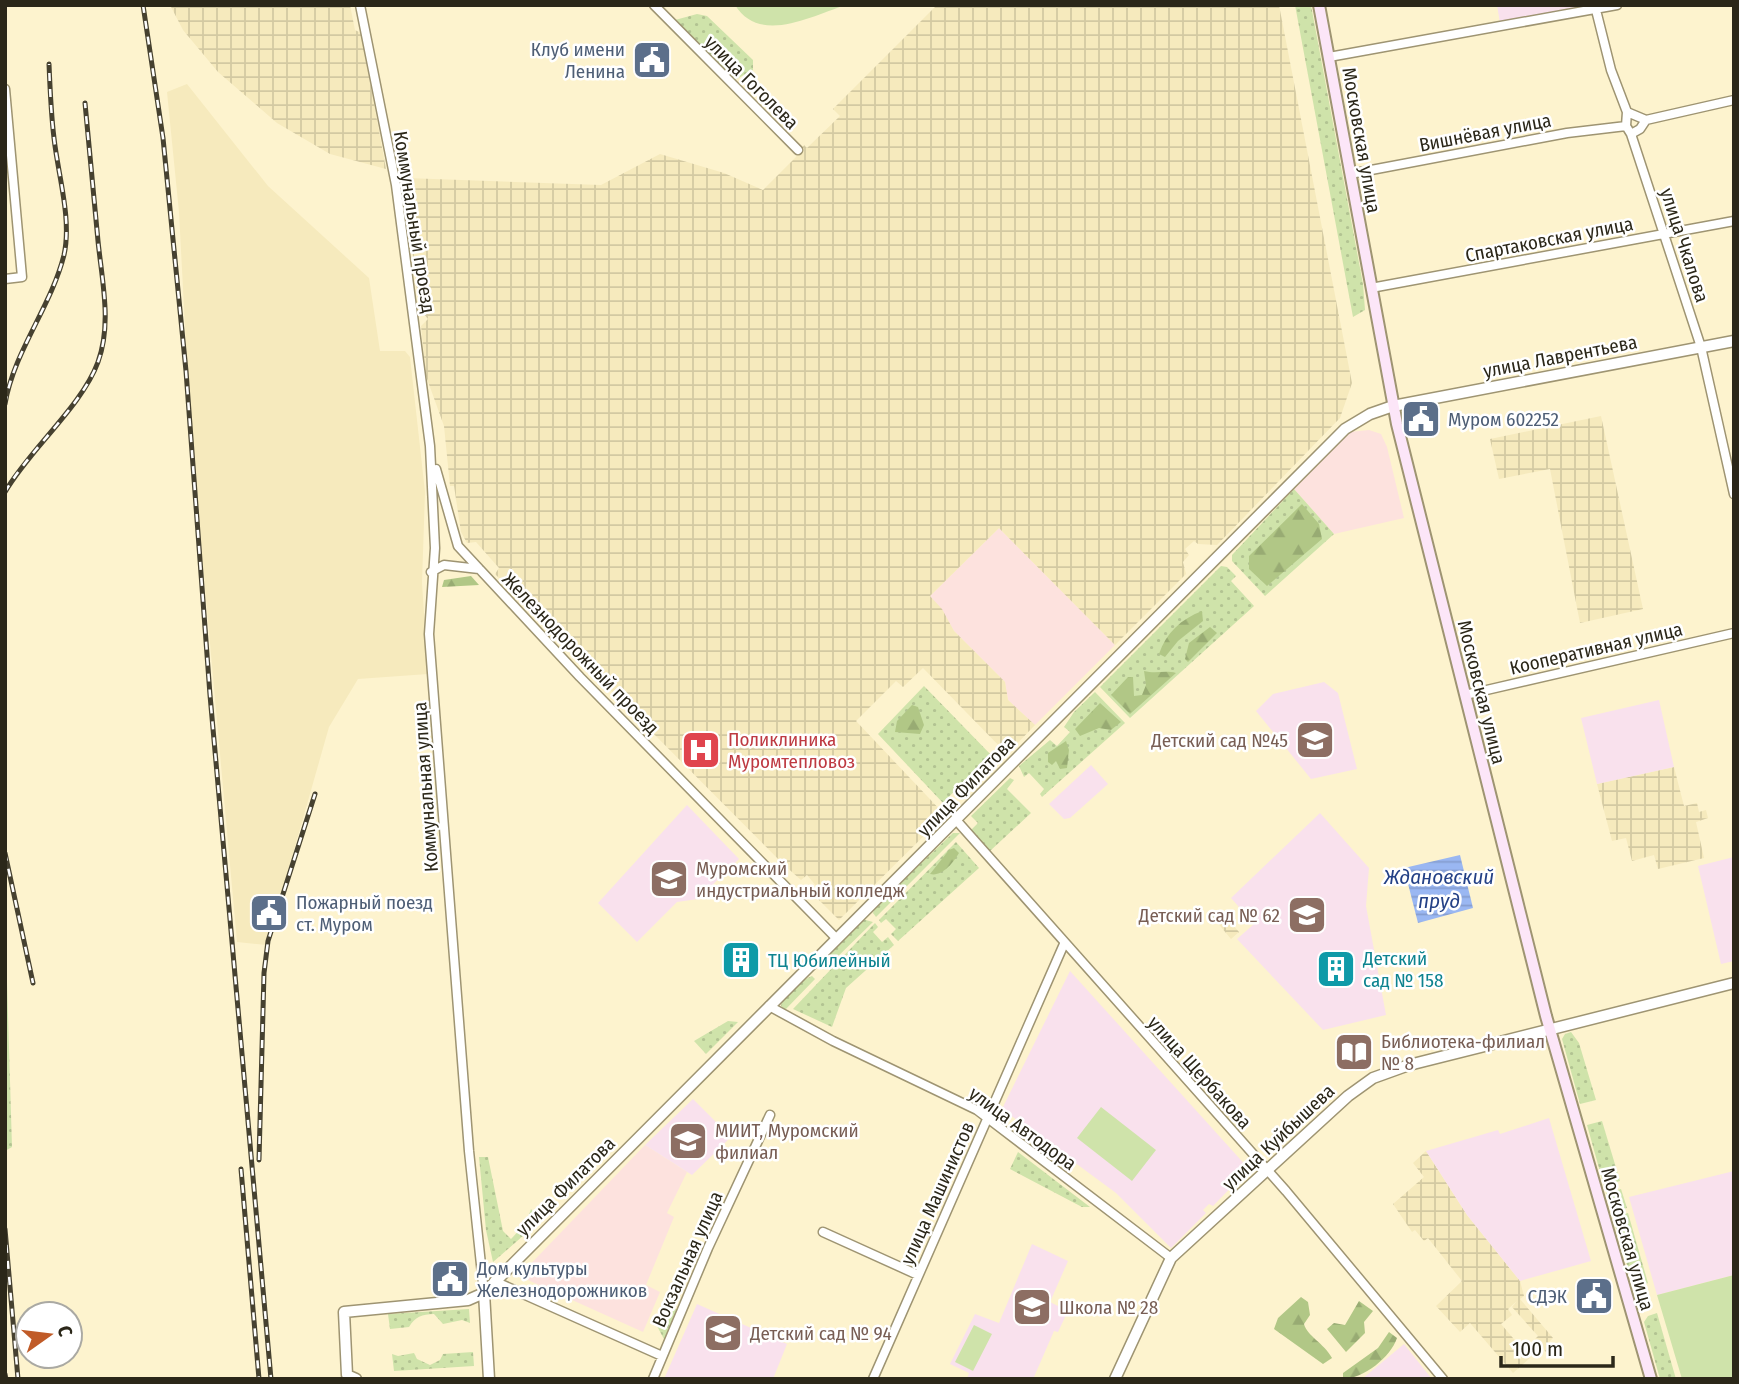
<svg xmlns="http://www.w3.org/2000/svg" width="1739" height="1384" font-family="'Fira Sans Condensed',sans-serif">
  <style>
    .commercial { fill: #fde2de }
    .industrial { fill: url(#industrial-grid) }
    .education { fill: #f9e1ed }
    .built { fill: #f6eabd }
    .grass { fill: url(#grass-dots) }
    .forest { fill: url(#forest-firs) }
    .park { fill: #cfe3aa }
    .water { fill: url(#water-rules) }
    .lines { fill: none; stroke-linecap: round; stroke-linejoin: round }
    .minor-casing { stroke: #9e9472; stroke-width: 11 }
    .tertiary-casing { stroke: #9e9472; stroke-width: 13 }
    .secondary-casing { stroke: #9e9472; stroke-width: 14 }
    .minor { stroke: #fff; stroke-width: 8 }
    .tertiary { stroke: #fff; stroke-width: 10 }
    .secondary { stroke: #fce6f8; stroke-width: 10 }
    .rail-casing { stroke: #464130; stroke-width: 5 }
    .rail { stroke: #fff; stroke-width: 2.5; stroke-dasharray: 8; stroke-linecap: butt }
    .labels { text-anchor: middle; stroke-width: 5; stroke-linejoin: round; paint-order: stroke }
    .service-label { font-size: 19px; fill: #4e5e75; stroke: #fff; text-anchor: start }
    .street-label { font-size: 19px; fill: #2b2719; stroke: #fff }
    .health-label { font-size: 19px; fill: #be3a42; stroke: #fff; text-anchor: start }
    .education-label { font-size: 19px; fill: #785e54; stroke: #fff; text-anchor: start }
    .culture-label { font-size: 19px; fill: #0d838f; stroke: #fff; text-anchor: start }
    .water-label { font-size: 21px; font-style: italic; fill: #244186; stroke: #fff }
  </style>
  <defs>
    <pattern id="industrial-grid" width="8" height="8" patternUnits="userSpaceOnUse" patternTransform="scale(1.75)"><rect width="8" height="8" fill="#f6eabd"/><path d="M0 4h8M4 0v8" fill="none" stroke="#d3c9a2"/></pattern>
    <pattern id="grass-dots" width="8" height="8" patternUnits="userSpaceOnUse" patternTransform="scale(1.75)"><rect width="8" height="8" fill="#cfe3aa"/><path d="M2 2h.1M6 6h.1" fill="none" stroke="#b2c392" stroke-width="1.8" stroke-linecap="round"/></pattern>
    <pattern id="forest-firs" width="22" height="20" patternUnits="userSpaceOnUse" patternTransform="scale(1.75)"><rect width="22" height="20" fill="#b1c786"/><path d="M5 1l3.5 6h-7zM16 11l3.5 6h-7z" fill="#98ab73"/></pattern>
    <pattern id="water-rules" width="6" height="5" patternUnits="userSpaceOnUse" patternTransform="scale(1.75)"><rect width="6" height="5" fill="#9ab7f2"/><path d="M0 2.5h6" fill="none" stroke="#859dcf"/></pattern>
  </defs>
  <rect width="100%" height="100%" fill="#fdf3ce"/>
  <!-- commercial -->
  <path class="commercial" d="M 1369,430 L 1381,434 L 1387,447 L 1404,518 L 1334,534 L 1294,489 L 1350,432 Z
    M 999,528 L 1115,645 L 1035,725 L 1008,700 L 1005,682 L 954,631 L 930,596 Z
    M 645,1145 L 687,1172 L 667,1213 L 674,1217 L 646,1285 L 660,1292 L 643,1332 L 519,1276 Z"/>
  <!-- industrial -->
  <path class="industrial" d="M 170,5 L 350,5 L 355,30 L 361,33 L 386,169 L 330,154 L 277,123 L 218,72 L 183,30 Z
    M 937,5 L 1279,5 L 1352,383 L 1340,418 L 1217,545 L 1198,544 L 1194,541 L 1185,549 L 1189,555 L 1183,562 L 1186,574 L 1115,645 L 999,528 L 930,596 L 942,609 L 954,631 L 1005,682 L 1008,700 L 1035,725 L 1007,754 L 923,668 L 903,687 L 896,681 L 856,721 L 945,815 L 839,920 L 813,894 L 817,887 L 807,875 L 801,880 L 783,864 L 495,574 L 499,568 L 476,542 L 467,543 L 461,532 L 454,486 L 450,486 L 444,426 L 426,376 L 421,326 L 428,319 L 420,310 L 418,298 L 421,294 L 417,290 L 405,189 L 406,178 L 601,185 L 660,154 L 724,173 L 763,190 L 796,157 L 799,150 L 804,145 L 807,148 L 840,116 L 833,109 Z
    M 1601,416 L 1643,609 L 1580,623 L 1550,469 L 1499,479 L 1490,439 Z
    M 1674,767 L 1684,806 L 1697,803 L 1699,812 L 1706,810 L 1708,818 L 1696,822 L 1704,858 L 1658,869 L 1654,855 L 1632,861 L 1626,838 L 1612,841 L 1597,784 Z
    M 1219,909 L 1239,932 L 1231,939 L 1211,915 Z
    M 1426,1151 L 1467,1215 L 1520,1281 L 1524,1296 L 1520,1299 L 1553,1338 L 1549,1342 L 1552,1347 L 1546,1352 L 1535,1339 L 1538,1336 L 1512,1307 L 1517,1301 L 1508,1309 L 1512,1315 L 1501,1324 L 1530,1358 L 1513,1373 L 1470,1323 L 1460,1332 L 1436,1306 L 1462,1281 L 1428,1238 L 1424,1241 L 1415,1230 L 1412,1232 L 1393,1204 L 1424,1177 L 1413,1163 Z"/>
  <!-- education -->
  <path class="education" d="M 1497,5 L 1596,5 L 1500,23 Z
    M 1324,682 L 1338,693 L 1357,769 L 1311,779 L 1256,711 L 1273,694 Z
    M 1659,700 L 1674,767 L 1597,784 L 1581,718 Z
    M 1091,765 L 1108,784 L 1070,818 L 1064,819 L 1049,804 Z
    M 687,805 L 739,859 L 698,899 L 677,902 L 637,942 L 598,903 Z
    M 1320,813 L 1369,868 L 1366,906 L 1386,1015 L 1323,1030 L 1237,939 L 1254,924 L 1231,898 Z
    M 1734,857 L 1734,961 L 1721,964 L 1698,866 Z
    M 1070,971 L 1249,1169 L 1213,1206 L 1209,1204 L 1203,1210 L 1206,1213 L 1171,1248 L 1116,1193 L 1002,1109 Z
    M 693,1099 L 731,1137 L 692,1175 L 645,1145 Z
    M 1549,1118 L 1591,1261 L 1520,1281 L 1467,1215 L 1426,1151 L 1498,1130 L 1500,1134 Z
    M 1734,1171 L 1734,1275 L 1657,1295 L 1629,1197 Z
    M 1032,1244 L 1068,1261 L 1050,1302 L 1068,1311 L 1058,1332 L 1054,1331 L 1034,1377 L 1038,1379 L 967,1379 L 969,1373 L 950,1364 L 975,1314 L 999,1323 Z
    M 697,1304 L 787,1344 L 773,1379 L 664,1379 Z
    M 1404,1344 L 1432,1379 L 1362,1379 Z"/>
  <!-- built -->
  <path class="built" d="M 187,84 L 268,186 L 369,278 L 380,351 L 405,351 L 410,357 L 425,492 L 422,583 L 428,674 L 358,679 L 329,727 L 267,945 L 237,942 L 190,422 L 179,212 L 167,92 Z"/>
  <!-- grass -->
  <path class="grass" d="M 1295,5 L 1311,5 L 1363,284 L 1365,310 L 1353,317 Z
    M 697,14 L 707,16 L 753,60 L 753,70 L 733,81 L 675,20 Z
    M 1294,489 L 1334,534 L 1265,596 L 1232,561 L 1232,555 Z
    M 1221,566 L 1227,567 L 1236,576 L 1231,581 L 1254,606 L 1130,718 L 1100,687 Z
    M 924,686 L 994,758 L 984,760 L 943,803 L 878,734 Z
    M 1095,692 L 1125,723 L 1042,797 L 1040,794 L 1044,789 L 1029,773 L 1024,777 L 1019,766 L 1050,740 L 1057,746 L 1070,732 L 1064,727 L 1074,712 Z
    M 1010,778 L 1014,780 L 1007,789 L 1031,813 L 990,851 L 971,830 L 978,823 L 971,816 Z
    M 953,833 L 960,833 L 876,917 L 873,913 L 875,907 Z
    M 956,842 L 979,868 L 898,941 L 891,934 L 896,929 L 886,919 L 881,923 L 879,920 Z
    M 5,915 L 12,1147 L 5,1151 Z
    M 862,919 L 873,922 L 827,967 L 824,964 L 829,954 Z
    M 875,923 L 878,927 L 873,932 L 882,942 L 888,937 L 894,945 L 846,988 L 832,1027 L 793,1009 Z
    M 812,976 L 815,979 L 785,1010 L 781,1006 C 784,993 800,981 812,976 Z
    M 728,1021 L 738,1022 L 706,1054 L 694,1041 Z
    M 1571,1032 L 1579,1043 L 1596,1100 L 1580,1104 L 1562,1039 L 1565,1034 Z
    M 1602,1121 L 1620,1181 L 1604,1186 L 1587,1125 Z
    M 1018,1152 L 1090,1207 L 1082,1207 L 1010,1169 Z
    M 479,1157 L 488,1157 L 503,1231 L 511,1239 L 526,1223 L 531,1209 L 540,1221 L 493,1262 L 486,1230 Z
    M 1621,1189 L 1627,1208 L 1614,1211 L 1606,1193 Z
    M 1628,1213 L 1648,1283 L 1639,1287 L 1633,1284 L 1614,1222 L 1618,1216 Z
    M 670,1304 L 678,1311 L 665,1341 L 657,1326 Z
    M 469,1309 L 470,1323 L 462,1320 L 443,1324 L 434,1314 C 422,1314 415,1317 409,1327 L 390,1329 L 388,1314 Z
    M 1657,1313 L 1676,1379 L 1660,1379 L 1644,1322 L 1648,1316 Z
    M 473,1352 L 474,1366 L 394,1371 L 392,1354 L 398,1356 L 414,1353 L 417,1359 L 430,1365 L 440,1360 L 443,1354 Z"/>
  <!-- forest -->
  <path class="forest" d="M 1302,504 L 1319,524 L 1322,539 L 1267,586 L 1249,569 L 1249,556 Z
    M 471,576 L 479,585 L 442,587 L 444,580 Z
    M 1202,611 L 1203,621 L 1178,641 L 1165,657 L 1159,654 C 1166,633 1181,619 1202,611 Z
    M 1210,627 L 1217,633 L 1188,662 L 1185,659 L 1189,643 Z
    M 1144,671 C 1156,674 1165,670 1176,673 L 1130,714 L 1111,695 L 1128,677 L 1133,677 L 1134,696 L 1142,695 L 1146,685 Z
    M 1100,703 L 1121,722 L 1111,730 L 1099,728 L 1080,736 L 1075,729 Z
    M 912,705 L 918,707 L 924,725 L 920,734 L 895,732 L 897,721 Z
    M 1066,741 L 1069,750 L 1067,768 L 1060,769 L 1056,761 L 1052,765 L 1048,762 L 1048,753 Z
    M 954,848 L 959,853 C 953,863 942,877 930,874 L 949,850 Z
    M 1301,1297 L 1308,1302 L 1310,1315 L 1304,1324 C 1307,1336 1324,1343 1332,1358 L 1323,1364 L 1274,1329 L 1278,1318 Z
    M 1359,1301 L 1373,1311 L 1364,1322 L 1365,1333 L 1346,1352 L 1327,1329 L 1334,1323 L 1345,1325 Z
    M 1389,1332 L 1397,1338 C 1391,1357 1363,1379 1343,1379 L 1343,1373 L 1378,1348 Z"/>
  <!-- park -->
  <path class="park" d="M 735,5 L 846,5 C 811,16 760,45 735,5 Z
    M 1101,1107 L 1156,1150 L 1132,1181 L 1077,1138 Z
    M 1734,1275 L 1734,1379 L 1682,1379 L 1657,1295 Z
    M 974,1325 L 992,1334 L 973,1371 L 955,1362 Z"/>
  <!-- water -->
  <path class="water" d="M 1460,855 L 1473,908 L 1418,923 L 1404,868 Z"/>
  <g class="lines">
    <!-- minor casing -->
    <g class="minor-casing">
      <path id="minor" d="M 360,5 L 396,185 L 430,446 L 435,548 L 429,634 L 469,1151 L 484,1293
        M 654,5 L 798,150
        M 1596,10 L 1611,70 L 1627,112 L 1626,126 L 1631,134 L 1701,347 L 1734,494
        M 1329,57 L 1617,5
        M 5,89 L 22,277 L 5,279
        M 1627,112 L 1646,120 L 1734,100
        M 1631,134 L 1640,129 L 1646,120
        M 1350,174 L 1567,133 L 1626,126
        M 1371,288 L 1734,221
        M 436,469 L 458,546 L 580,677 L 837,939
        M 431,572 L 444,565 L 479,569
        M 1465,695 L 1734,633
        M 957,821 L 1286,1191 L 1443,1379
        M 769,1006 L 833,1041 L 977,1110 L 1171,1258
        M 823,1232 L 918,1275
        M 494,1281 L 662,1356
        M 653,1379 L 708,1248 L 770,1115
        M 873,1379 L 1064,944"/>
    </g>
    <!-- tertiary casing -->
    <g class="tertiary-casing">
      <path id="tertiary" d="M 484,1293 L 489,1379
        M 356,1379 L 347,1375 L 344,1312 L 468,1300 L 484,1293 L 1345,429 L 1370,414 L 1393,406 L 1734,341
        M 1115,1379 L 1171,1258 L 1348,1096 L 1373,1078 L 1409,1065 L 1734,983"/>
    </g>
    <!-- secondary casing -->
    <g class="secondary-casing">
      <path id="secondary" d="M 1319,5 L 1397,424 L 1546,1016 L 1651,1379"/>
    </g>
    <!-- minor -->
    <use href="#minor" class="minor"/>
    <!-- tertiary -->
    <use href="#tertiary" class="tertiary"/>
    <!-- secondary -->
    <use href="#secondary" class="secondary"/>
    <!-- rail casing -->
    <g class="rail-casing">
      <path id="rail" d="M 143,5 L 163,138 L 186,371 L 210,695 L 271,1379
        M 5,404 C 14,351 51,307 64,255 C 72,219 58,175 54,138 C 51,114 50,89 49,64
        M 5,492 C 29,450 82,406 98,362 C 112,324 102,281 98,241 C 94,195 89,149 85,103
        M 5,853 L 33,983
        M 259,1160 L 264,973 L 268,941 L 315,794
        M 241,1169 L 259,1379
        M 5,1229 L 18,1379
        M 5,1374 L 6,1379"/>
    </g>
    <!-- rail -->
    <use href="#rail" class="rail"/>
  </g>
  <!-- icons -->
  <defs>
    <g id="civic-square" transform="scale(2.0125)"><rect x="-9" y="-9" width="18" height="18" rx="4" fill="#5c6f8a" stroke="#fff"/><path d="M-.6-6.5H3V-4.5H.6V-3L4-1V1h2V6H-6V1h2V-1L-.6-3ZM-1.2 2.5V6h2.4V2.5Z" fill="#fff"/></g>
    <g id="school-square" transform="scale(2.0125)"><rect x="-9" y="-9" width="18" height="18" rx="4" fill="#8d6e63" stroke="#fff"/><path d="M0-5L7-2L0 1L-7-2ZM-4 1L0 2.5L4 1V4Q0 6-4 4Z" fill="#fff"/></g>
    <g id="hospital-square" transform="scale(2.0125)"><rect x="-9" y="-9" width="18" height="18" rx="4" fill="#e0444e" stroke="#fff"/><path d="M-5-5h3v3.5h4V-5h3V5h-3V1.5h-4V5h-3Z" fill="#fff"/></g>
    <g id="university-square" transform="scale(2.0125)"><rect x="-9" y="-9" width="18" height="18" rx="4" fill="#8d6e63" stroke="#fff"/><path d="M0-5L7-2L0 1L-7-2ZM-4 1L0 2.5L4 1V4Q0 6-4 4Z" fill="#fff"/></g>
    <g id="building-square" transform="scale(2.0125)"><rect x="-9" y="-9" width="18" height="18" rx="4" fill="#0f9aa8" stroke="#fff"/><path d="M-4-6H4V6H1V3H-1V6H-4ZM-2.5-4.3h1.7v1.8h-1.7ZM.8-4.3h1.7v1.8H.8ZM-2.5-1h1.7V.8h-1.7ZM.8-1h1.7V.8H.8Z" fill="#fff"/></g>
    <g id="library-square" transform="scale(2.0125)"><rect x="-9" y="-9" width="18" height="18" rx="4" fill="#8d6e63" stroke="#fff"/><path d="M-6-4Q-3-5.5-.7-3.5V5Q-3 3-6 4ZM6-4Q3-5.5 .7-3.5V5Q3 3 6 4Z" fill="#fff"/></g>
  </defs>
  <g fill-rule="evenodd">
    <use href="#civic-square" x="652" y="60"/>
    <use href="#civic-square" x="1421" y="419"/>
    <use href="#school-square" x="1315" y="740"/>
    <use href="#hospital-square" x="701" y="750"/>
    <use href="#university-square" x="669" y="879"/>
    <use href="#civic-square" x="269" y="913"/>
    <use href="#school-square" x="1307" y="915"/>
    <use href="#building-square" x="741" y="960"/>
    <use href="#building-square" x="1336" y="969"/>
    <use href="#library-square" x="1354" y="1052"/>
    <use href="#university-square" x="688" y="1141"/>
    <use href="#civic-square" x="450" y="1279"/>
    <use href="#civic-square" x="1594" y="1296"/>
    <use href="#school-square" x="1032" y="1307"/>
    <use href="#school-square" x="723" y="1333"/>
  </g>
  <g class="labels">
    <!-- service labels -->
    <g class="service-label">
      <text x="625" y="56" text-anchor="end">Клуб имени<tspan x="625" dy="22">Ленина</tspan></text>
      <text x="1448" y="426">Муром 602252</text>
      <text x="296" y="909">Пожарный поезд<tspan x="296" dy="22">ст. Муром</tspan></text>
      <text x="477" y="1275">Дом культуры<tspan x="477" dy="22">Железнодорожников</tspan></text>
      <text x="1567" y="1303" text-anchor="end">СДЭК</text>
    </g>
    <!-- street labels -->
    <g class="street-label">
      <text transform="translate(752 82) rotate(45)" y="7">улица Гоголева</text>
      <text transform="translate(1485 132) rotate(-11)" y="7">Вишнёвая улица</text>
      <text transform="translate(1362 140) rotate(80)" y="7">Московская улица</text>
      <text transform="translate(415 222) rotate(81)" y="7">Коммунальный проезд</text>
      <text transform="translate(1549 239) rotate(-11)" y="7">Спартаковская улица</text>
      <text transform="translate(1685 245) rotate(72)" y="7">улица Чкалова</text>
      <text transform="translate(1560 356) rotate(-11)" y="7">улица Лаврентьева</text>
      <text transform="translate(1596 648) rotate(-13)" y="7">Кооперативная улица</text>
      <text transform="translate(581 653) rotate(46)" y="7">Железнодорожный проезд</text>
      <text transform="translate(1482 692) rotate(76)" y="7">Московская улица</text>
      <text transform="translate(966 786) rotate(-46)" y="7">улица Филатова</text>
      <text transform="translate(425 787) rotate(-94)" y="7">Коммунальная улица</text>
      <text transform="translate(1200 1072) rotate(48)" y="7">улица Щербакова</text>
      <text transform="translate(1023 1128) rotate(36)" y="7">улица Автодора</text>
      <text transform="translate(1278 1137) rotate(-43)" y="7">улица Куйбышева</text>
      <text transform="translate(565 1186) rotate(-45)" y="7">улица Филатова</text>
      <text transform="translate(937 1193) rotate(-66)" y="7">улица Машинистов</text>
      <text transform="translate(1628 1239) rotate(74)" y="7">Московская улица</text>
      <text transform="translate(687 1259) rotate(-66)" y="7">Вокзальная улица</text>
    </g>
    <!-- health labels -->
    <g class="health-label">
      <text x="728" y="746">Поликлиника<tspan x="728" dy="22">Муромтепловоз</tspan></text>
    </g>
    <!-- education labels -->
    <g class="education-label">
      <text x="1288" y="747" text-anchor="end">Детский сад №45</text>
      <text x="696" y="875">Муромский<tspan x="696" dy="22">индустриальный колледж</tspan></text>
      <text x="1280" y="922" text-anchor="end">Детский сад № 62</text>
      <text x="1381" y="1048">Библиотека-филиал<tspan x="1381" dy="22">№ 8</tspan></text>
      <text x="715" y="1137">МИИТ, Муромский<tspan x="715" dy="22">филиал</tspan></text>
      <text x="1059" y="1314">Школа № 28</text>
      <text x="750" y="1340">Детский сад № 94</text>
    </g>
    <!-- culture labels -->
    <g class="culture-label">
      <text x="1363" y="965">Детский<tspan x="1363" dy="22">сад № 158</tspan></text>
      <text x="768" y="967">ТЦ Юбилейный</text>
    </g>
    <!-- water labels -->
    <g class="water-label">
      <text x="1439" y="884">Ждановский<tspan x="1439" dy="24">пруд</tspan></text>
    </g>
  </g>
  <!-- border -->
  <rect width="1739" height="1384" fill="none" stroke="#2b2719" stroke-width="14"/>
  <!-- north arrow -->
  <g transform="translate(49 1335) rotate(76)"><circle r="33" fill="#ffffff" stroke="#aaa9a3" stroke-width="2"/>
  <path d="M0-5L12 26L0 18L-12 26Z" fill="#c05b28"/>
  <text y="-10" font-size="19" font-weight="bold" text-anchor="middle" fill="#2b2719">С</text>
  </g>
  <!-- scale -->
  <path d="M1501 1356v10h112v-10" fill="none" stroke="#2b2719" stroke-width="3.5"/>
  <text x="1512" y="1356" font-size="21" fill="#2b2719" stroke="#ffffff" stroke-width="5" paint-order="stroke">100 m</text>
</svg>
